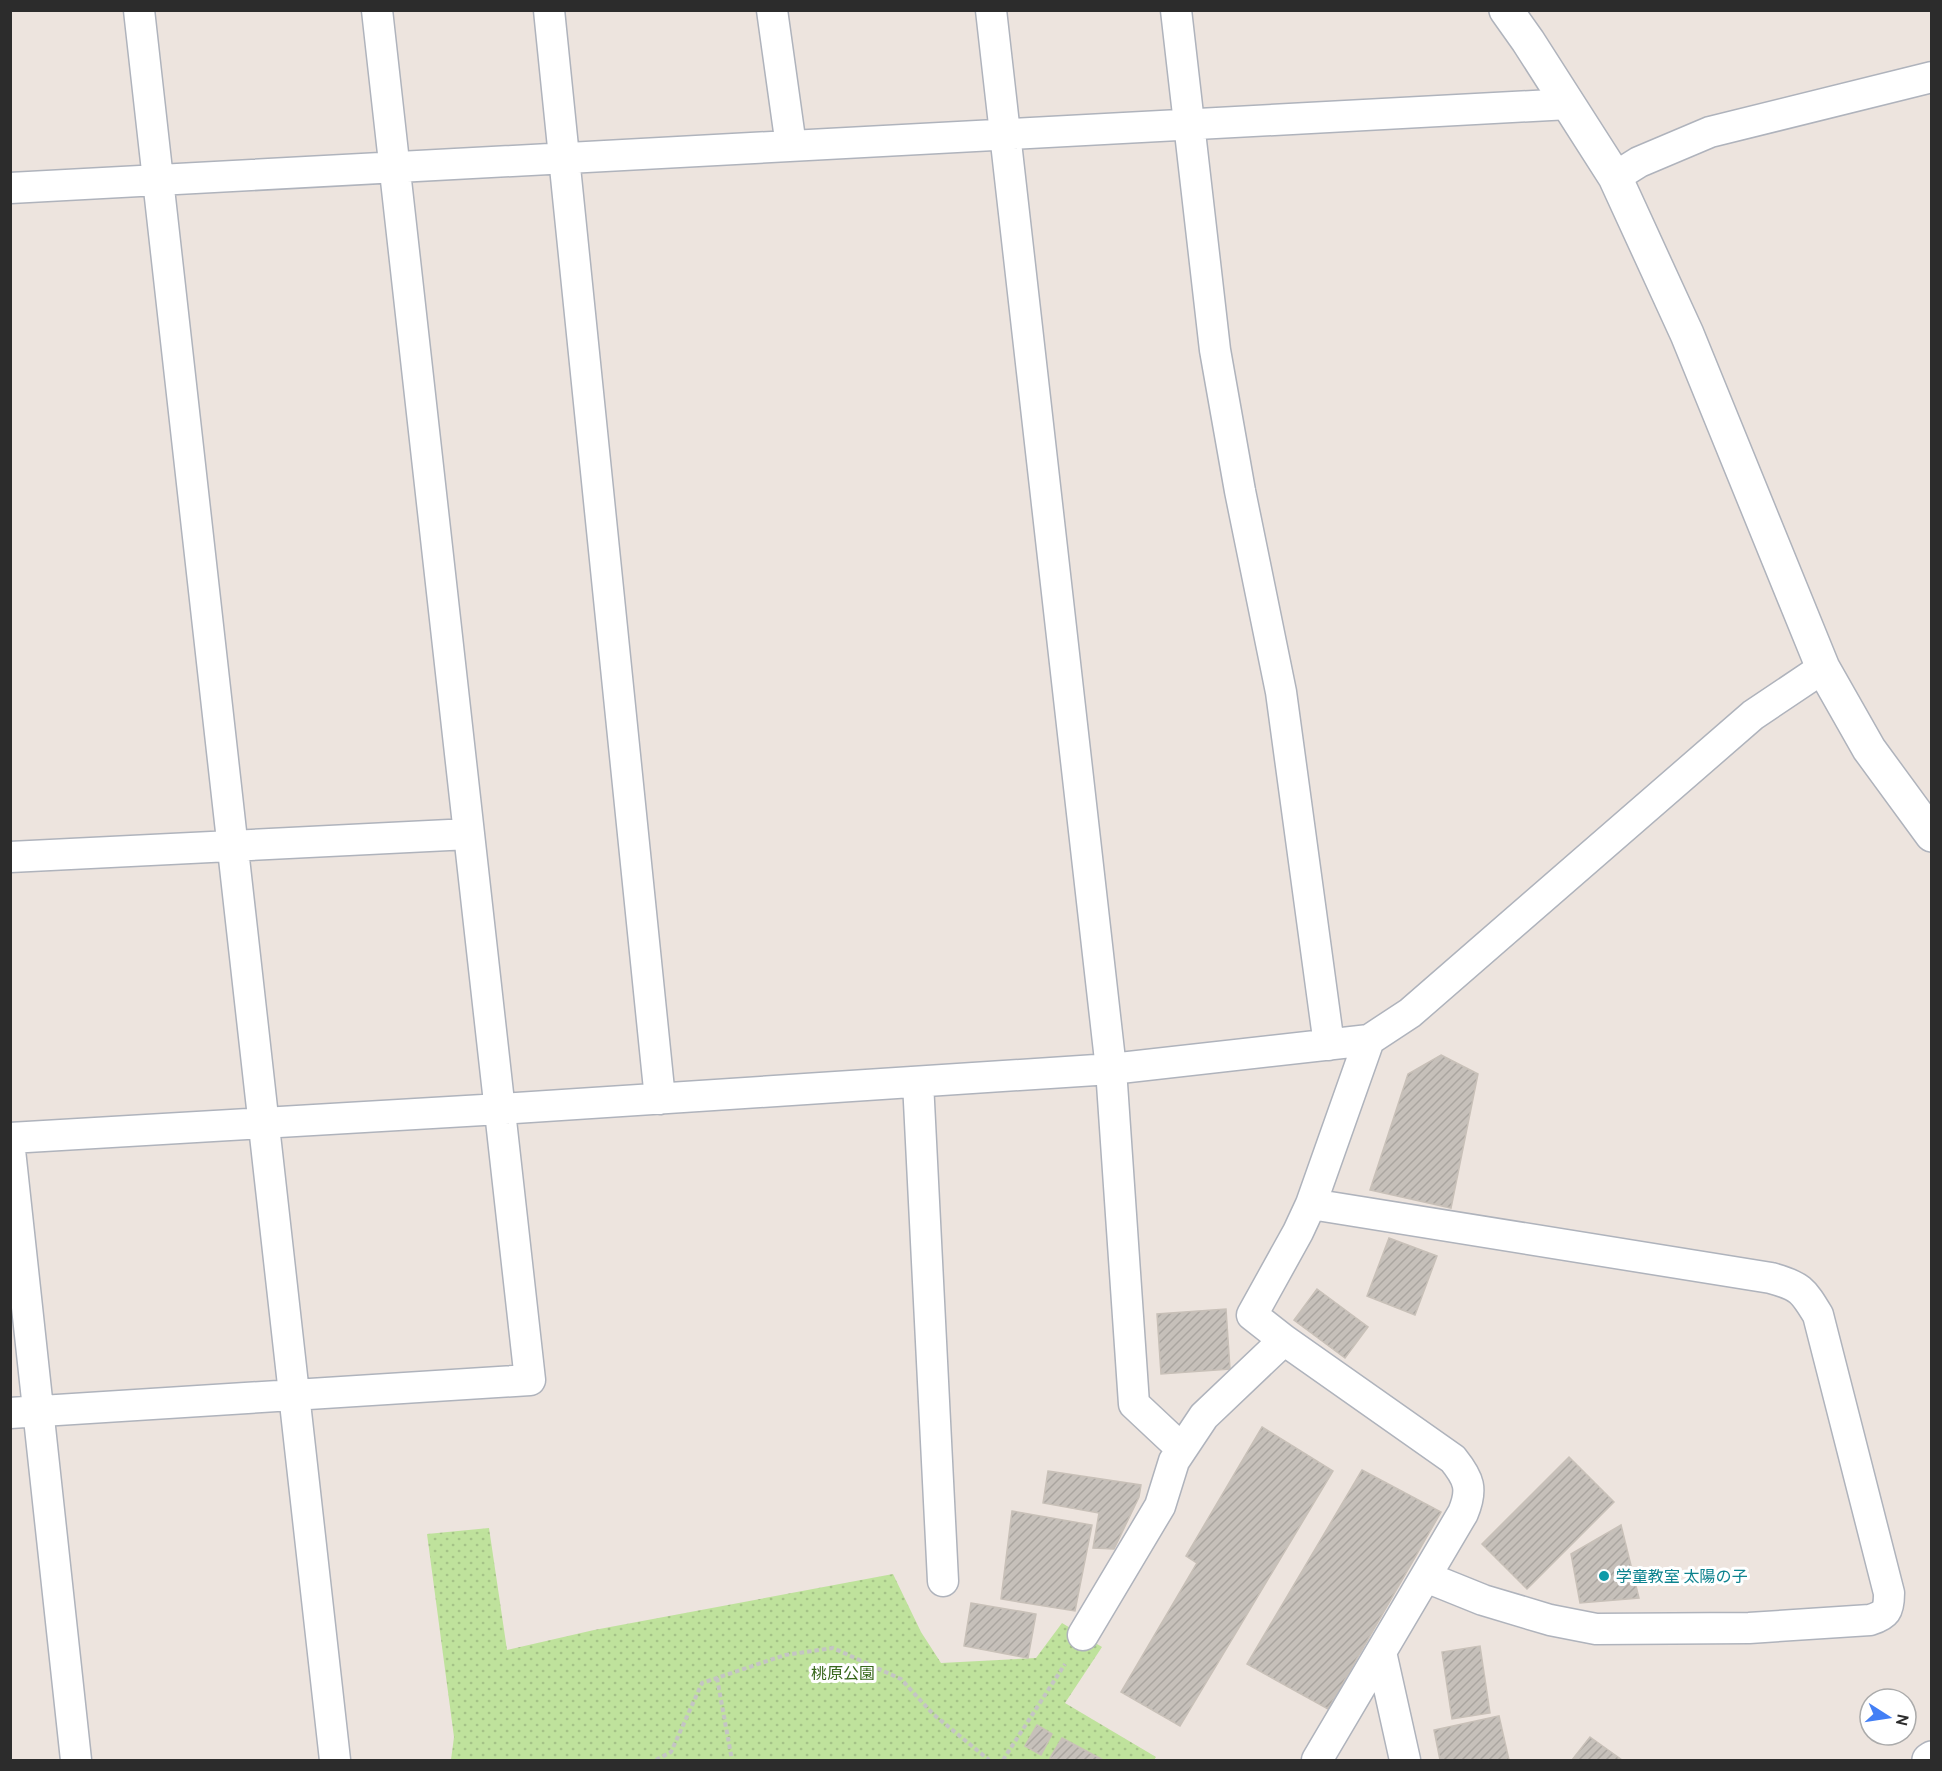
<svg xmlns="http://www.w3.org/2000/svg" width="1942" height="1771" font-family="Cabin,'Noto Sans JP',sans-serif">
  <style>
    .grass { fill: url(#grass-dots) }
    .building { fill: url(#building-hatch); stroke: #c8c0b8; stroke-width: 1.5 }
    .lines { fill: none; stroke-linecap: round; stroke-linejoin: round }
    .minor-casing { stroke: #afb3bc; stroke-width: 33 }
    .tertiary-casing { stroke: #afb3bc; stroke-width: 36 }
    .path { stroke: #c4c4c4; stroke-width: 4; stroke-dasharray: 4.5 3; stroke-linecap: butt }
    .minor { stroke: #fff; stroke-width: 30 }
    .tertiary { stroke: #fff; stroke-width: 33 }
    .culture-dot { fill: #0f9aa8; stroke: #fff; stroke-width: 2 }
    .labels { text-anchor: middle; stroke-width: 6; stroke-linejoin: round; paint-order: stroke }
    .culture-label { font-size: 16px; fill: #0d838f; stroke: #fff; text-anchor: start }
    .park-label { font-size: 16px; fill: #38681c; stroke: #fff }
  </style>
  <defs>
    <pattern id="grass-dots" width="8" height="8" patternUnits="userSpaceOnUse" patternTransform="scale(1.5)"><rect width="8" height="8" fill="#bfe29c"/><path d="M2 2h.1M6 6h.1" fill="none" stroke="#a4c287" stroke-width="1.8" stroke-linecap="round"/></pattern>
    <pattern id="building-hatch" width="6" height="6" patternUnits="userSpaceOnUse" patternTransform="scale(1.5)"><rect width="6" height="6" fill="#c6c0ba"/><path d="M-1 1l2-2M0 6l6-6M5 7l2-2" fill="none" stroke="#aaa5a0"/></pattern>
  </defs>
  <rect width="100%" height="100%" fill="#ede4de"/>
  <!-- grass -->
  <path class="grass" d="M 489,1528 L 507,1650 L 594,1630 L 893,1574 L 921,1632 L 941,1663 L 1036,1658 L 1062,1623 L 1102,1647 L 1065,1703 L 1156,1757 L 1154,1760 L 451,1760 L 454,1737 L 427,1534 Z"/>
  <!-- building -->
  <path class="building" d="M 1441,1055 L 1478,1074 L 1451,1208 L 1370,1190 L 1408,1074 Z
    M 1389,1238 L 1437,1256 L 1415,1315 L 1367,1296 Z
    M 1317,1289 L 1368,1327 L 1345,1358 L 1294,1320 Z
    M 1226,1309 L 1230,1369 L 1161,1374 L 1157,1314 Z
    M 1262,1427 L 1333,1471 L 1180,1726 L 1121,1692 L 1197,1563 L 1186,1556 Z
    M 1569,1457 L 1614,1502 L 1527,1589 L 1482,1544 Z
    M 1362,1470 L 1441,1512 L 1328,1709 L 1247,1664 Z
    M 1048,1471 L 1141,1485 L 1139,1497 L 1114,1549 L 1093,1548 L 1099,1513 L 1043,1503 Z
    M 1012,1511 L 1092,1525 L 1075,1611 L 1001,1599 Z
    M 1621,1525 L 1639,1598 L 1580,1603 L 1571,1554 Z
    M 971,1603 L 1036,1614 L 1028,1658 L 964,1646 Z
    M 1480,1646 L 1490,1713 L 1452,1719 L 1442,1652 Z
    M 1499,1716 L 1509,1760 L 1440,1760 L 1434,1730 Z
    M 1037,1725 L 1052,1734 L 1041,1755 L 1025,1746 Z
    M 1590,1737 L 1622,1760 L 1572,1760 Z
    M 1062,1738 L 1103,1760 L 1056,1760 L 1050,1758 Z"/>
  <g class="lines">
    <!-- minor casing -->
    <g class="minor-casing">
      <path id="minor" d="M 139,10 L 335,1760
        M 549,10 L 660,1099
        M 772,10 L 791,146
        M 991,10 L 1111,1069 L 1134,1404 L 1182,1449
        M 1176,10 L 1215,350 L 1240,491 L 1281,692 L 1329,1045
        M 1615,177 L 1639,162 L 1710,132 L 1932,77
        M 10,188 L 1569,104
        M 10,857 L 469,834
        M 918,1082 L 943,1581
        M 10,1138 L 500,1109 L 1111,1069 L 1369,1040 L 1410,1013 L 1753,715 L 1823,668
        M 10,1150 L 76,1760
        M 1311,1204 L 1771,1278 C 1800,1286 1803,1290 1818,1315 L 1889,1593 C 1889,1611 1886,1615 1870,1620 L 1749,1628 L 1596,1629 L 1550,1620 L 1483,1600 L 1426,1577
        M 10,1413 L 530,1380 L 377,10
        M 1083,1635 L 1160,1506 L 1174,1461 L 1204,1416 L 1284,1340
        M 1381,1652 L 1405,1760
        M 1317,1760 L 1463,1513 C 1473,1489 1469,1479 1453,1459 L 1284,1340 L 1252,1315 L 1298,1232 L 1311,1204 L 1369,1040"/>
    </g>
    <!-- tertiary casing -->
    <g class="tertiary-casing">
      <path id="tertiary" d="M 1506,10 L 1528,41 L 1615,177 L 1687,334 L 1823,668 L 1869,749 L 1932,835
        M 1929,1760 L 1932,1758"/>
    </g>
    <!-- path -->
    <path class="path" d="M 717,1678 L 732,1760
      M 656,1760 L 671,1752 L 702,1683 L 785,1655 L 833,1648 L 901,1679 L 933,1714 L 989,1760
      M 1003,1760 L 1065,1664"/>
    <!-- minor -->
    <use href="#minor" class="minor"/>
    <!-- tertiary -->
    <use href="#tertiary" class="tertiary"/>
  </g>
  <!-- markers -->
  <circle class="culture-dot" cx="1604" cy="1576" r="6"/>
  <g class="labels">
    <!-- culture labels -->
    <g class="culture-label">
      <text x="1616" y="1582">学童教室 太陽の子</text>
    </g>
    <!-- park labels -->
    <g class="park-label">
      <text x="843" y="1679">桃原公園</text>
    </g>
  </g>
  <!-- border -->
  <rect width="1942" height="1771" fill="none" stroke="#2c2c2c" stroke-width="24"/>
  <!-- north arrow -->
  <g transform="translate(1888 1717) rotate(102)"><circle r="28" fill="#ffffff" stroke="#ababab" stroke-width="1.5"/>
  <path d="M0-4.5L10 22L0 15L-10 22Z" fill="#437ff5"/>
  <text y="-9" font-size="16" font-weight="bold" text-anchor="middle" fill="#2c2c2c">N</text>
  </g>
</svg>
